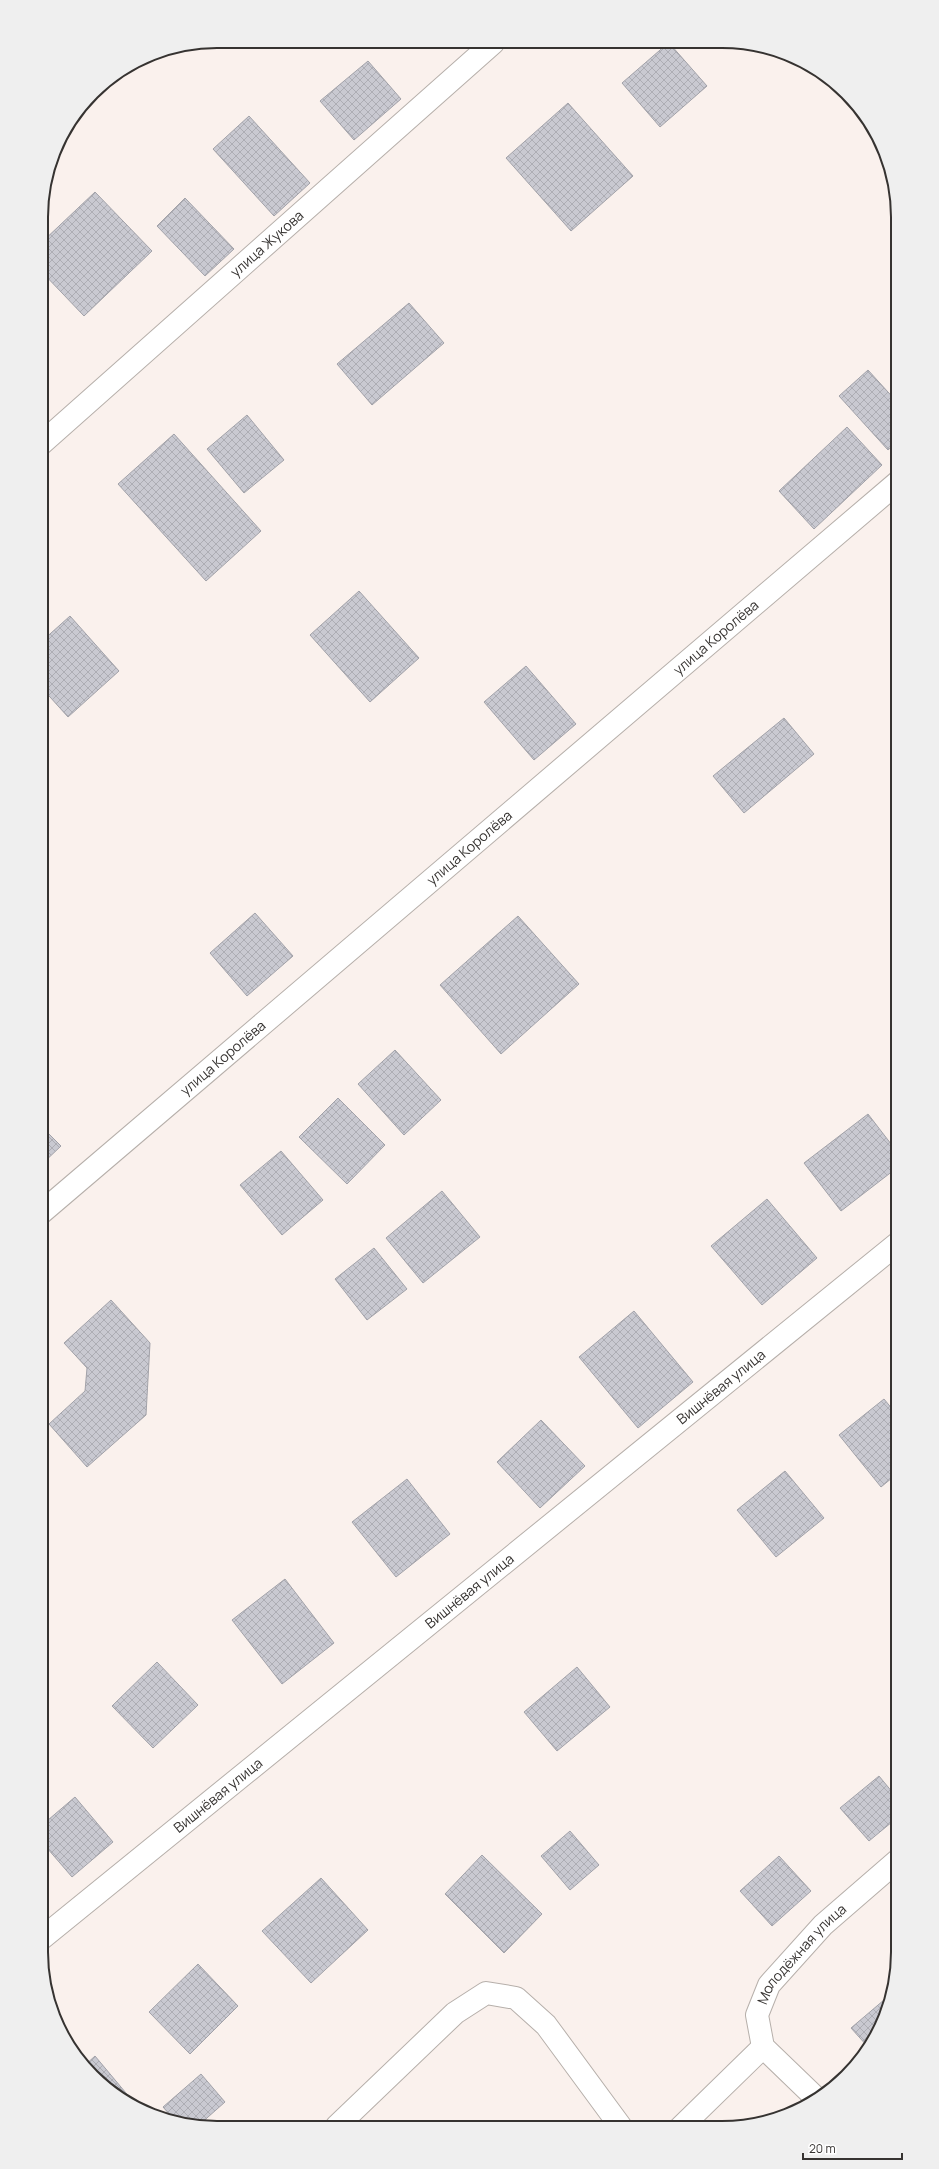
<svg xmlns="http://www.w3.org/2000/svg" width="939" height="2169" font-family="Manrope,sans-serif">
  <style>
    .building { fill: url(#building-cross-hatch); stroke: #a2a2a9 }
    .lines { fill: none; stroke-linecap: round; stroke-linejoin: round }
    .minor-casing { stroke: #b6afaa; stroke-width: 24 }
    .minor { stroke: #fff; stroke-width: 22 }
    .labels { text-anchor: middle; stroke-width: 3; stroke-linejoin: round; paint-order: stroke }
    .street-label { font-size: 14px; fill: #363331; stroke: #fff }
    .rim { fill: none; stroke: #363331; stroke-width: 2 }
  </style>
  <defs>
    <pattern id="building-cross-hatch" width="8" height="8" patternUnits="userSpaceOnUse"><rect width="8" height="8" fill="#c9c9d1"/><path d="M0 0l8 8M0 8l8-8" fill="none" stroke="#adadb4"/></pattern>
  </defs>
  <rect width="100%" height="100%" fill="#faf1ed"/>
  <!-- building -->
  <path class="building" d="M 667,44 L 670,44 L 707,86 L 660,127 L 622,83 Z
    M 368,61 L 401,99 L 354,140 L 320,101 Z
    M 568,103 L 633,176 L 571,231 L 506,158 Z
    M 249,116 L 310,183 L 274,216 L 213,149 Z
    M 95,192 L 152,251 L 84,316 L 41,271 L 41,243 Z
    M 185,198 L 234,249 L 205,276 L 157,226 Z
    M 409,303 L 444,343 L 372,405 L 337,364 Z
    M 868,370 L 898,403 L 898,441 L 888,450 L 839,396 Z
    M 247,415 L 284,460 L 244,493 L 207,449 Z
    M 847,427 L 882,465 L 814,529 L 779,491 Z
    M 174,434 L 261,531 L 206,581 L 118,484 Z
    M 359,591 L 419,658 L 370,702 L 310,635 Z
    M 70,616 L 119,671 L 68,717 L 41,687 L 41,642 Z
    M 526,666 L 576,724 L 534,760 L 484,702 Z
    M 784,718 L 814,754 L 744,813 L 713,776 Z
    M 255,913 L 293,956 L 247,996 L 210,953 Z
    M 518,916 L 579,984 L 501,1054 L 440,985 Z
    M 395,1050 L 441,1100 L 404,1135 L 358,1084 Z
    M 338,1098 L 385,1145 L 347,1184 L 299,1137 Z
    M 868,1114 L 898,1153 L 898,1167 L 841,1211 L 804,1163 Z
    M 41,1126 L 61,1146 L 41,1165 Z
    M 281,1151 L 323,1200 L 282,1235 L 240,1185 Z
    M 442,1191 L 480,1237 L 423,1283 L 386,1238 Z
    M 767,1199 L 817,1258 L 762,1305 L 711,1246 Z
    M 374,1248 L 407,1289 L 367,1320 L 335,1279 Z
    M 111,1300 L 150,1343 L 146,1415 L 87,1467 L 49,1424 L 85,1391 L 87,1368 L 64,1343 Z
    M 634,1311 L 693,1382 L 638,1428 L 579,1357 Z
    M 884,1399 L 898,1416 L 898,1473 L 881,1487 L 839,1435 Z
    M 541,1420 L 585,1466 L 540,1508 L 497,1462 Z
    M 785,1471 L 824,1518 L 776,1557 L 737,1510 Z
    M 407,1479 L 450,1534 L 396,1577 L 352,1522 Z
    M 285,1579 L 334,1643 L 282,1684 L 232,1620 Z
    M 157,1662 L 198,1705 L 153,1748 L 112,1706 Z
    M 577,1667 L 610,1707 L 557,1751 L 524,1712 Z
    M 879,1776 L 898,1799 L 898,1817 L 869,1841 L 840,1808 Z
    M 75,1797 L 113,1842 L 72,1877 L 41,1841 L 41,1826 Z
    M 570,1831 L 599,1865 L 570,1890 L 541,1856 Z
    M 482,1855 L 542,1914 L 504,1953 L 445,1894 Z
    M 779,1856 L 811,1891 L 772,1926 L 740,1891 Z
    M 321,1878 L 368,1930 L 311,1983 L 262,1931 Z
    M 198,1964 L 238,2006 L 190,2054 L 149,2012 Z
    M 891,1994 L 885,2019 L 868,2047 L 851,2028 Z
    M 95,2056 L 131,2099 L 127,2102 L 93,2077 L 84,2066 Z
    M 201,2074 L 225,2102 L 199,2125 L 177,2123 L 163,2107 Z"/>
  <g class="lines">
    <!-- minor casing -->
    <g class="minor-casing">
      <g id="minor">
        <path id="s1" d="M 41,444 L 493,43"/>
        <path id="s2" d="M 41,1213 L 898,482"/>
        <path id="s3" d="M 41,1939 L 898,1243"/>
        <path id="s4" d="M 817,2099 L 763,2047 L 757,2015 L 769,1985 L 823,1925 L 898,1860"/>
        <path d="M 337,2126 L 455,2013 L 486,1993 L 516,1998 L 546,2025 L 621,2127"/>
        <path d="M 680,2128 L 763,2047"/>
      </g>
    </g>
    <!-- minor -->
    <use href="#minor" class="minor"/>
  </g>
  <g class="labels">
    <!-- street labels -->
    <g class="street-label">
      <text dy="5" stroke="none"><textPath href="#s1" startOffset="302">улица Жукова</textPath></text>
      <text dy="5" stroke="none"><textPath href="#s2" startOffset="887">улица Королёва</textPath></text>
      <text dy="5" stroke="none"><textPath href="#s2" startOffset="563">улица Королёва</textPath></text>
      <text dy="5" stroke="none"><textPath href="#s2" startOffset="239">улица Королёва</textPath></text>
      <text dy="5" stroke="none"><textPath href="#s3" startOffset="876">Вишнёвая улица</textPath></text>
      <text dy="5" stroke="none"><textPath href="#s3" startOffset="552">Вишнёвая улица</textPath></text>
      <text dy="5" stroke="none"><textPath href="#s3" startOffset="228">Вишнёвая улица</textPath></text>
      <text dy="5" stroke="none"><textPath href="#s4" startOffset="184">Молодёжная улица</textPath></text>
    </g>
  </g>
  <!-- crop -->
  <path d="M0 0H939V2169H0ZM217 48H722A169 169 0 0 1 891 217V1952A169 169 0 0 1 722 2121H217A169 169 0 0 1 48 1952V217A169 169 0 0 1 217 48Z" fill="#efefef" fill-rule="evenodd"/>
  <path class="rim" d="M217 48H722A169 169 0 0 1 891 217V1952A169 169 0 0 1 722 2121H217A169 169 0 0 1 48 1952V217A169 169 0 0 1 217 48Z"/>
  <!-- scale -->
  <path d="M803 2153v6h99v-6" fill="none" stroke="#363331" stroke-width="2"/>
  <text x="809" y="2153" font-size="12" fill="#363331" stroke="#ffffff" stroke-width="3" paint-order="stroke">20 m</text>
</svg>
